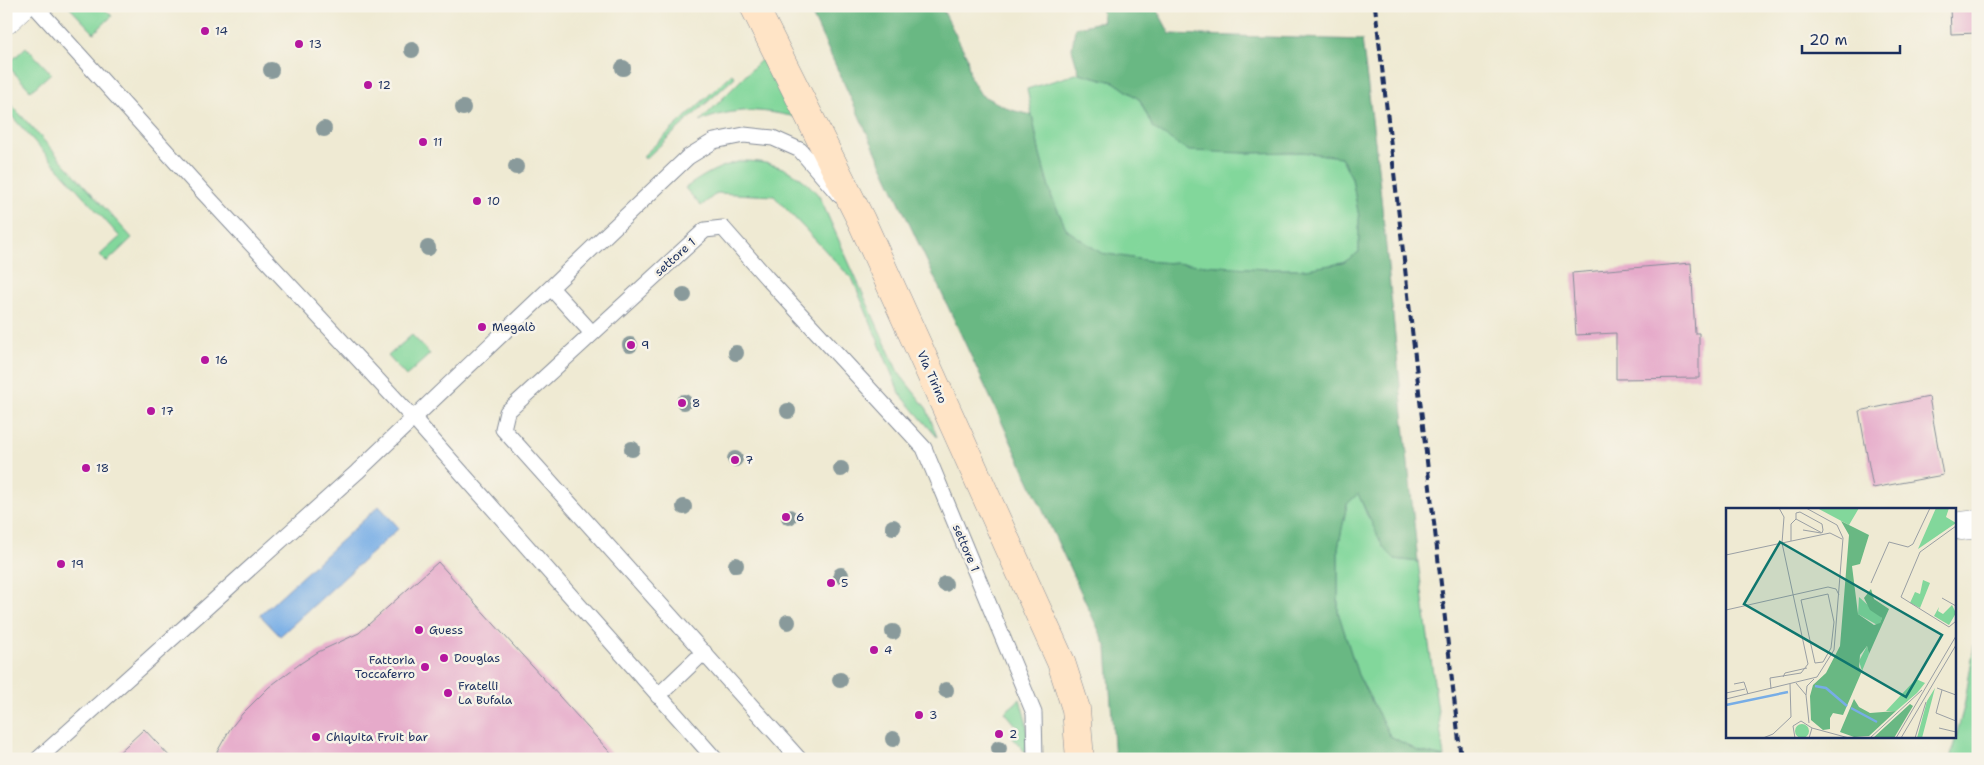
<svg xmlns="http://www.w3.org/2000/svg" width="1984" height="765" font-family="'Shantell Sans',sans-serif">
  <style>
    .green { fill: #82d79b; stroke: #4e837c }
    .forest { fill: #69b883; stroke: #427470 }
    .water { fill: #77ade6; stroke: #496ea2 }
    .building { fill: #e6aaca }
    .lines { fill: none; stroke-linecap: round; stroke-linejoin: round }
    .lane-casing { stroke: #858c98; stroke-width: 17 }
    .street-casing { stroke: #858c98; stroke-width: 29 }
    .secondary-casing { stroke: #858c98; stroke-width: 29 }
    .lane { stroke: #fff; stroke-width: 15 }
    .street { stroke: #fff; stroke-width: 28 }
    .secondary { stroke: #ffe4c6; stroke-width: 28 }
    .rail { stroke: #1b2f5e; stroke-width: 4; stroke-dasharray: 8 4; stroke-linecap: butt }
    .tree { fill: #899a9b }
    .poi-dot { fill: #b5179e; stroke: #f7f3e8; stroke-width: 2 }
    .labels { text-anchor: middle; stroke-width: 5; stroke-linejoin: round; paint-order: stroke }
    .poi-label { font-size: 12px; fill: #1b2f5e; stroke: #f7f3e8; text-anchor: start }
    .street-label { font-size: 12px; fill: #1b2f5e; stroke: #f7f3e8 }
    .inset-river { fill: none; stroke: #77ade6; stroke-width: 2.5 }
    .inset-road { fill: none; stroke: #9a9fa4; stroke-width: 1 }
    .view { fill: #0f766e; fill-opacity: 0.15; stroke: #0f766e; stroke-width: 2.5 }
    .inset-edge { fill: none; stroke: #1b2f5e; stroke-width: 2.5 }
  </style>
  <rect width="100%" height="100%" fill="#f7f3e8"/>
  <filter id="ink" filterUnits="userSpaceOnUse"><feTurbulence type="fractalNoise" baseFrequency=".02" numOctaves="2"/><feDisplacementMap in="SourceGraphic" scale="10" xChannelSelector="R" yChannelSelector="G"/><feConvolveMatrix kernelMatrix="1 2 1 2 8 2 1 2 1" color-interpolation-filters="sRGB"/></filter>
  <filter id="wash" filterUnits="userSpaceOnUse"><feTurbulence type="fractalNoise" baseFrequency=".0096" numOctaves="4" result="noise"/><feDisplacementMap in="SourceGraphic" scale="20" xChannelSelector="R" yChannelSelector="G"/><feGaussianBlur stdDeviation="1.12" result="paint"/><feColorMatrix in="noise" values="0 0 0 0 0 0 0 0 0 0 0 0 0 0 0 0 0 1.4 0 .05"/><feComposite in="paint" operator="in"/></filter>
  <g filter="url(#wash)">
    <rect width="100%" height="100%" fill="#efead3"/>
    <!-- green -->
    <path class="green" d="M 68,6 L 102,6 L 112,16 L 94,33 Z
      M 26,47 L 51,73 L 31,91 L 7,65 Z
      M 767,54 L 796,117 C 758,109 737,107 700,121 Z
      M 1079,73 L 1114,82 L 1140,100 L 1153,128 L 1243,153 L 1302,152 L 1341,157 L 1352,178 L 1359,217 L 1359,252 L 1343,263 L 1306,269 L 1264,269 L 1157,262 L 1101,253 L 1067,230 L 1052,198 L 1040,155 L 1027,89 Z
      M 732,74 L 735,77 L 645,159 L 643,156 Z
      M 8,101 L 132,238 L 107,262 L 100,255 L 120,237 L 8,112 Z
      M 742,161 C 774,161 799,171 819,196 L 898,372 L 927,409 L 937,437 L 900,394 L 853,280 L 774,196 L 717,193 L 701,206 L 685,188 C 704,175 719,166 742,161 Z
      M 412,335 L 430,354 L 406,376 L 388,356 Z
      M 1358,493 L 1367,515 L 1395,559 L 1418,562 L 1444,757 L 1418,751 L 1390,736 L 1358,675 L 1338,612 L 1338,548 L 1347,504 Z
      M 1978,623 L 1978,759 L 1950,759 L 1964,707 Z
      M 1020,699 L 1027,725 L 1027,754 L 1012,737 L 1020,730 L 1005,712 Z"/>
    <!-- forest -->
    <path class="forest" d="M 808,6 L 939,6 L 944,12 L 967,57 L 970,77 L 981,95 L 1011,110 L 1032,115 L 1040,155 L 1052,198 L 1067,230 L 1101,253 L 1157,262 L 1264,269 L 1306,269 L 1343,263 L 1359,252 L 1359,217 L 1352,178 L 1341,157 L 1302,152 L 1243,153 L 1189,151 L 1153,128 L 1140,100 L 1114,82 L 1079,73 L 1072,49 L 1075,28 L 1103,21 L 1101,6 L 1155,6 L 1170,34 L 1362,40 L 1377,158 L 1418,562 L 1395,559 L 1383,547 L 1358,494 L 1347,504 L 1338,548 L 1338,612 L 1358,675 L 1390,736 L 1418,751 L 1444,757 L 1444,759 L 1115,759 L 1107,648 Z"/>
    <!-- water -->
    <path class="water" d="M 379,506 L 399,528 L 280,636 L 260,615 Z"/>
    <g id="blocks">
      <!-- building -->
      <path class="building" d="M 1950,6 L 1978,6 L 1978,33 L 1951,34 Z
        M 1691,263 L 1695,333 L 1699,333 L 1699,378 L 1616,379 L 1616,333 L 1576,335 L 1572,273 Z
        M 1929,397 L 1943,475 L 1873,488 L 1859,411 Z
        M 438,562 L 616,759 L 213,759 L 230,729 L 242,714 L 269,687 L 301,663 L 318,652 L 359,633 Z
        M 144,729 L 172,759 L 112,759 Z"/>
    </g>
  </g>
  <g filter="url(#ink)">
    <use href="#blocks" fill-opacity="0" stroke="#858c98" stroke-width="1"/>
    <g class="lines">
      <!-- lane casing -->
      <g class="lane-casing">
        <path id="lane" d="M 35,6 L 203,192 L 414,419 L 715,759
          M 551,288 L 592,333
          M 658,696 L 704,652
          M 38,759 L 357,472 L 688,157 L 714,141 L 744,135 L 773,138 L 800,150 L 839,195
          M 799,759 L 503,429 L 507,412 L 705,230 L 723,228 L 767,278 L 924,448 L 1034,713 L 1035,759"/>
      </g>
      <!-- street casing -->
      <g class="street-casing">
        <path id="street" d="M 6,20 L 21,6
          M 1961,526 L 1978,524"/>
      </g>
      <!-- secondary casing -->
      <g class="secondary-casing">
        <path id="secondary" d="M 754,6 L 861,220 L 1061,662 L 1076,709 L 1080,759"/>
      </g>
      <!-- lane -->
      <use href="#lane" class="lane"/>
      <!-- street -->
      <use href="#street" class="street"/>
      <!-- secondary -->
      <use href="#secondary" class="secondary"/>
      <!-- rail -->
      <path class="rail" d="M 1375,6 L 1461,759"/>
    </g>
    <!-- trees -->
    <g class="tree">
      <circle cx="412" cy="50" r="8"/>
      <circle cx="623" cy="68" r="8"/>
      <circle cx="271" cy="70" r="8"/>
      <circle cx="463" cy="108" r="8"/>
      <circle cx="324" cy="129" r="8"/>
      <circle cx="516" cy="167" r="8"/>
      <circle cx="428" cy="248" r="8"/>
      <circle cx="684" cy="295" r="8"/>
      <circle cx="630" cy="345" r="8"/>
      <circle cx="736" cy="353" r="8"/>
      <circle cx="684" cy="402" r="8"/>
      <circle cx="788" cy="411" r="8"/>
      <circle cx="632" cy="449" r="8"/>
      <circle cx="735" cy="459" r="8"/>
      <circle cx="841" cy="469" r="8"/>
      <circle cx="684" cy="507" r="8"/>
      <circle cx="789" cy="517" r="8"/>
      <circle cx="893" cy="527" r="8"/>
      <circle cx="736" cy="565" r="8"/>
      <circle cx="841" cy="575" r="8"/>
      <circle cx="945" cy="584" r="8"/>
      <circle cx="788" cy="622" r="8"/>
      <circle cx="893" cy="632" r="8"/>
      <circle cx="840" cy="680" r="8"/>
      <circle cx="946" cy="690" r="8"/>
      <circle cx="893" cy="739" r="8"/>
      <circle cx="999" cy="748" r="8"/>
    </g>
  </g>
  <!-- markers -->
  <g class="poi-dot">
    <circle cx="205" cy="31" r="5"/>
    <circle cx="299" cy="44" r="5"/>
    <circle cx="368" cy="85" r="5"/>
    <circle cx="423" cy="142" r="5"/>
    <circle cx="477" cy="201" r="5"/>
    <circle cx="482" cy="327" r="5"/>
    <circle cx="631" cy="345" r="5"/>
    <circle cx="205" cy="360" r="5"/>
    <circle cx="682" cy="403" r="5"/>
    <circle cx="151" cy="411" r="5"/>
    <circle cx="735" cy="460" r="5"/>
    <circle cx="86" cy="468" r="5"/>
    <circle cx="786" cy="517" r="5"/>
    <circle cx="61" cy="564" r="5"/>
    <circle cx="831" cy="583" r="5"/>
    <circle cx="419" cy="630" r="5"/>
    <circle cx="874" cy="650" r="5"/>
    <circle cx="444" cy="658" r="5"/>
    <circle cx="425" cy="667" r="5"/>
    <circle cx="448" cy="693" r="5"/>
    <circle cx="919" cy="715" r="5"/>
    <circle cx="999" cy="734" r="5"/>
    <circle cx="316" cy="737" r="5"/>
  </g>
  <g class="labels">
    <!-- poi labels -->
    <g class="poi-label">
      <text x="215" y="35">14</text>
      <text x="309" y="48">13</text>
      <text x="378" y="89">12</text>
      <text x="433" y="146">11</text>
      <text x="487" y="205">10</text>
      <text x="492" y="331">Megalò</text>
      <text x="641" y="349">9</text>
      <text x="215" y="364">16</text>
      <text x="692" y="407">8</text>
      <text x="161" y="415">17</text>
      <text x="745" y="464">7</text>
      <text x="96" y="472">18</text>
      <text x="796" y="521">6</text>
      <text x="71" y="568">19</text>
      <text x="841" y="587">5</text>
      <text x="429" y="634">Guess</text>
      <text x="884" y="654">4</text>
      <text x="454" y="662">Douglas</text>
      <text x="415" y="664" text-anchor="end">Fattoria<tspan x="415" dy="14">Toccaferro</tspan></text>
      <text x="458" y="690">Fratelli<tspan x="458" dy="14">La Bufala</tspan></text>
      <text x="929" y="719">3</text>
      <text x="1009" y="738">2</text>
      <text x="326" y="741">Chiquita Fruit bar</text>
    </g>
    <!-- street labels -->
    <g class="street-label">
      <text transform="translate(675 257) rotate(-42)" y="4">settore 1</text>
      <text transform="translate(932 377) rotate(66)" y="4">Via Tirino</text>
      <text transform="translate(966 548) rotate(67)" y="4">settore 1</text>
    </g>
  </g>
  <!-- overview -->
  <g transform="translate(1726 508)">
    <rect width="230" height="230" fill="#efead3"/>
    <path d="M 91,0 L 133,0 L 123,17 ZM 210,0 L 223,0 L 220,9 L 230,15 L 192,41 ZM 197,72 L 204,75 L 194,100 L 184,95 L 189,84 L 194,86 ZM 133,89 L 156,110 L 153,118 L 132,106 ZM 226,97 L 230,105 L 223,117 L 208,108 L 213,99 L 212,103 L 217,106 ZM 141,138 L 143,146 L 136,163 L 133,153 ZM 190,171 L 199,175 L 191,185 L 170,203 L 160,203 ZM 209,180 L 196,230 L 191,230 L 201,193 ZM69 223a7 7 0 1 1 14 0a7 7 0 1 1-14 0Z" fill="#82d79b"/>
    <path d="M 115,13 L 143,27 L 134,56 L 126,58 L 132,106 L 148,117 L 154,115 L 156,110 L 144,102 L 138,90 L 145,81 L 148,91 L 163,101 L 143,146 L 141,138 L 134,147 L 133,159 L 136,163 L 117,207 L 107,205 L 104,210 L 104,221 L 97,222 L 85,212 L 84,188 L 87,177 L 100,165 L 114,138 L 123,27 ZM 128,191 L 133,199 L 144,205 L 170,203 L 143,228 L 128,229 L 114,224 ZM 184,196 L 187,198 L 168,230 L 147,230 Z" fill="#69b883"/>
    <path class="inset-river" d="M 89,178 L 100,180 L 121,198M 0,197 L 62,184M 125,200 L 151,214"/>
    <path class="inset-road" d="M 230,18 L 194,44 L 175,89 L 223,119 L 230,113M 77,22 L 95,25M 65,33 L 65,16 L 70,11 L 96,25 L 97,22 L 96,16 L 74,4 L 70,5 L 70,11M 0,47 L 56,35 L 58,9 L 53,0M 145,75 L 163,34 L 182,39 L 187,36 L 204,0M 102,86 L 108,114 L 105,140 L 97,154 L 89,155 L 75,92 ZM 216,90 L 230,98M 0,102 L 102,79 L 110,81 L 113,87M 57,169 L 59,165 L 81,160M 70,175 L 80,187M 8,176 L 18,174 L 22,186M 211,180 L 230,187M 45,181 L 44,170 L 75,165 L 82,156 L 56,35 L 104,25 L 116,31M 216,182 L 210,205 L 230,213M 0,185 L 19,181M 0,191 L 91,169 L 108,142 L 117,30 L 111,17 L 80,0M 83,215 L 80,187 L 81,178 L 88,171M 86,220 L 123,230M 213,220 L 230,224M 37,230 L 47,226 L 65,209 L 64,176M 69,230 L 67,218 L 75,213 L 86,220 L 83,230M 144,230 L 196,182M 170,230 L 230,128M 175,230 L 230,137M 189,230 L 200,194"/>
    <path class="view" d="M 54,34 L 216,127 L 180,189 L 18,96 Z"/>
    <rect width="230" height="230" class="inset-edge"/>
  </g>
  <!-- margin -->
  <rect width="1984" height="765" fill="none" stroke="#f7f3e8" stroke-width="25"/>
  <!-- scale -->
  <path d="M1802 45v8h98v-8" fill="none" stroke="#1b2f5e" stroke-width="2.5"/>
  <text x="1809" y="45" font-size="15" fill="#1b2f5e" stroke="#f7f3e8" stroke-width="4" paint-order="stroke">20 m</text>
</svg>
